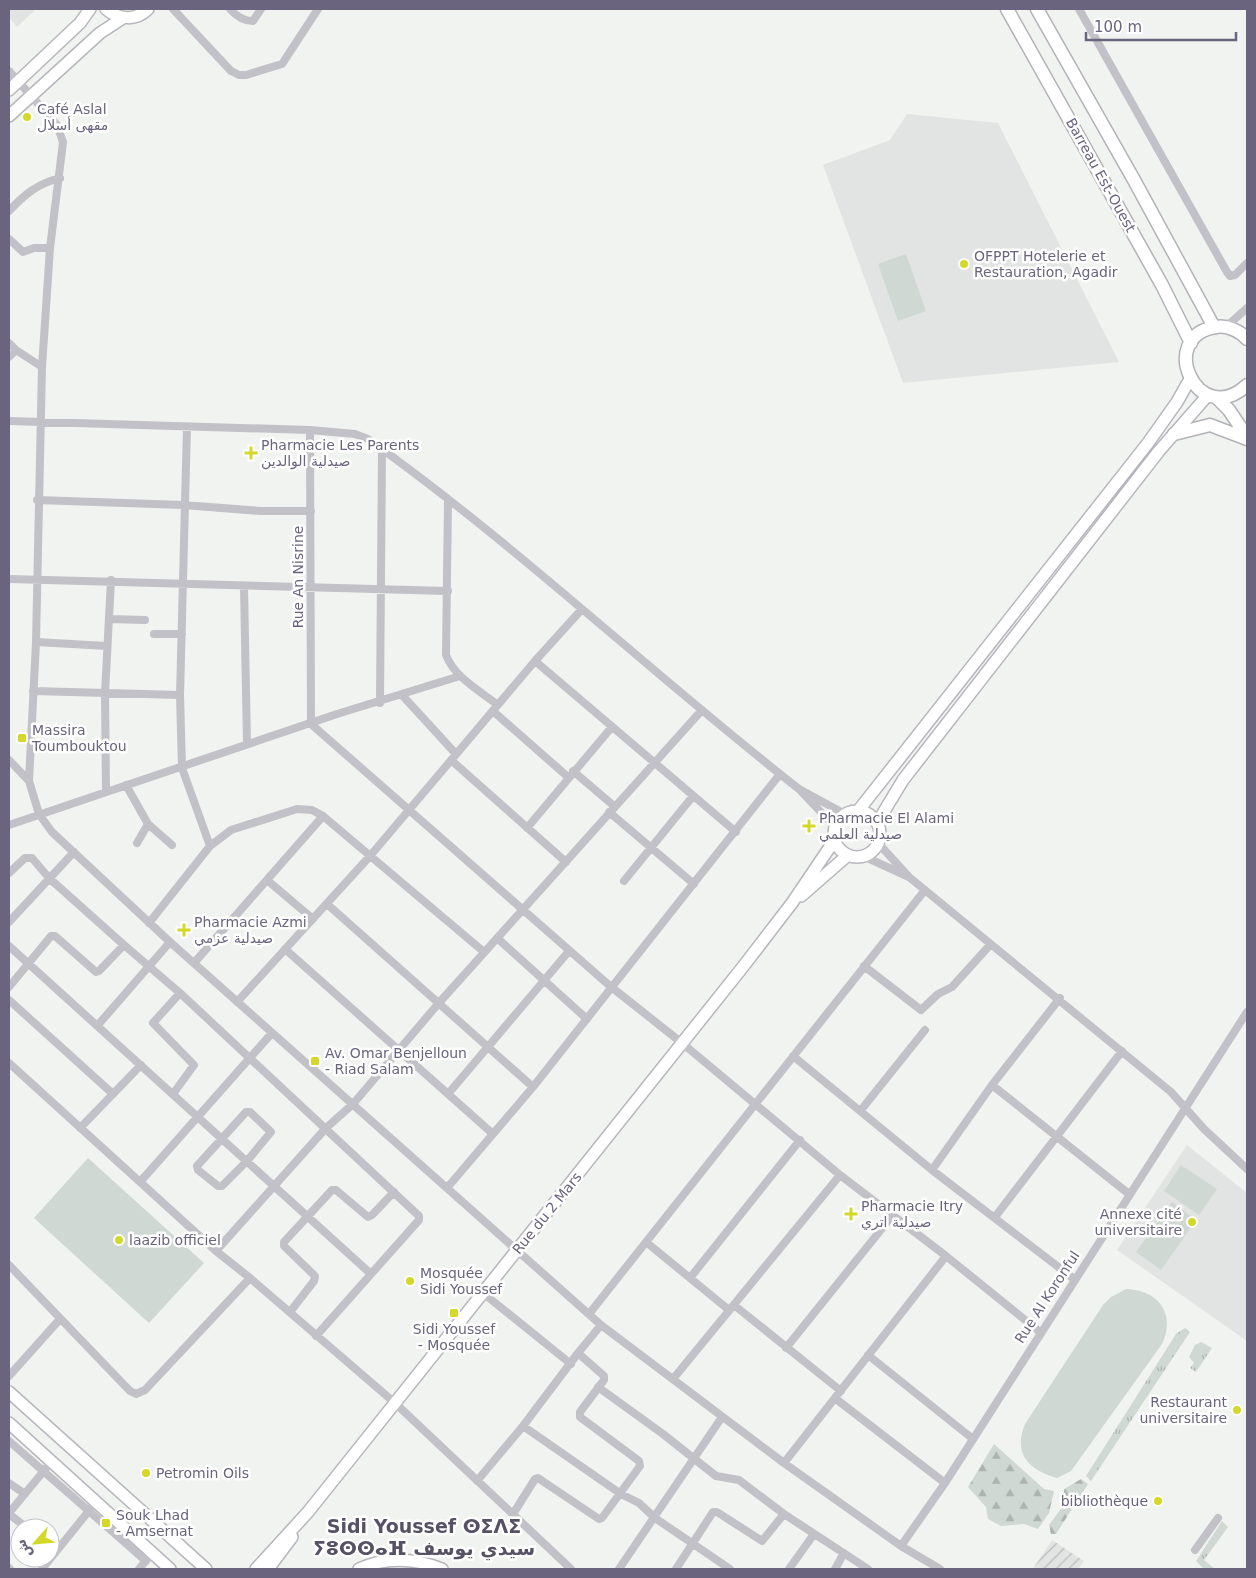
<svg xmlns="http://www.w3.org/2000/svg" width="1256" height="1578" font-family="'DejaVu Sans','Noto Sans Arabic','Noto Sans Tifinagh',sans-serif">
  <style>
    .built { fill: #e2e4e3 }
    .industrial { fill: url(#industrial-furrows) }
    .grass { fill: url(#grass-tufts) }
    .forest { fill: url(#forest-firs) }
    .green { fill: #cfd8d3 }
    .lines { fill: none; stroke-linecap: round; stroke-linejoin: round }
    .secondary-casing { stroke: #b7b5bd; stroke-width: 14 }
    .primary-casing { stroke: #b3b2b9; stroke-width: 15 }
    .street { stroke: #c2c1c7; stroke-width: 8 }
    .secondary { stroke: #fff; stroke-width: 11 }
    .primary { stroke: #fff; stroke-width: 12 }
    .poi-dot { fill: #d4d82b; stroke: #fff; stroke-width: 2 }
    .labels { text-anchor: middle; stroke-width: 5; stroke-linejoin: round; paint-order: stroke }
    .poi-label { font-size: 14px; fill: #6a647f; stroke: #fff; text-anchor: start }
    .street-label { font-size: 14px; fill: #6a647f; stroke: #fff }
    .district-label { font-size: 19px; font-weight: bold; fill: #565164; stroke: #fff }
  </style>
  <defs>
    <pattern id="industrial-furrows" width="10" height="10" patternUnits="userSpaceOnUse" patternTransform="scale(1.25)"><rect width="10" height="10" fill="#e2e4e3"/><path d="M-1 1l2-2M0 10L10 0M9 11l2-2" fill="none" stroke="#bbbcbd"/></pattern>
    <pattern id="grass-tufts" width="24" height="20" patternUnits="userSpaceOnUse" patternTransform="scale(1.25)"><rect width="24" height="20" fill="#cfd8d3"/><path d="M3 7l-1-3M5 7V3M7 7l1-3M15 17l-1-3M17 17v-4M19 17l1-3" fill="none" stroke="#acb3b0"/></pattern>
    <pattern id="forest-firs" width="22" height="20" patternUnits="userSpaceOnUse" patternTransform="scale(1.25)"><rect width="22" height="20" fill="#cfd8d3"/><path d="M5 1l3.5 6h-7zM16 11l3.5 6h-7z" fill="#acb3b0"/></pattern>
  </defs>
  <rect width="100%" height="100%" fill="#f0f3ef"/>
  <!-- built -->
  <path class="built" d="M 9,9 L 36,9 L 17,27 L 9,17 Z
    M 907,114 L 998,123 L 1119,362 L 903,383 L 823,165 L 890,140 Z
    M 1187,1145 L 1247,1193 L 1247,1341 L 1117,1250 Z"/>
  <!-- industrial -->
  <path class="industrial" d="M 1052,1540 L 1084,1561 L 1078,1569 L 1033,1569 Z"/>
  <!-- grass -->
  <path class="grass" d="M 1185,1328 L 1190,1332 L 1091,1481 L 1086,1476 L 1176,1334 Z
    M 1201,1342 L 1212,1348 L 1196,1372 L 1190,1368 L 1194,1363 L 1189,1357 L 1195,1345 Z
    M 1222,1521 L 1228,1527 L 1204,1560 L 1215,1569 L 1204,1569 L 1196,1561 Z"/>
  <!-- forest -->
  <path class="forest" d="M 994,1444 L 1044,1489 L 1054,1491 L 1049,1513 L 1038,1529 L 1024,1524 L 1001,1526 L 988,1519 L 986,1507 L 968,1487 Z
    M 1081,1479 L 1088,1484 L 1056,1534 L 1051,1534 L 1049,1525 L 1063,1506 L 1064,1489 Z"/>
  <!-- green -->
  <path class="green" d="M 906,254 L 926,311 L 898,321 L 878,264 Z
    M 88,1158 L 204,1263 L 149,1323 L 34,1218 Z
    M 1181,1165 L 1217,1189 L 1199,1215 L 1164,1191 Z
    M 1172,1202 L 1196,1220 L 1161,1270 L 1136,1252 Z
    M 1126,1289 C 1159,1290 1176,1314 1162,1344 L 1071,1471 L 1057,1478 C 1028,1470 1013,1453 1025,1424 L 1103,1305 L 1111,1297 Z"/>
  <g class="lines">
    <!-- secondary casing -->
    <g class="secondary-casing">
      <path id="secondary" d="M 106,9 C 119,20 136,21 148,9
        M 9,90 L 80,23 L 90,9
        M 9,116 L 100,33 L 123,18
        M 858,811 L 1148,443 L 1177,402 L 1190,379
        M834 834a23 23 0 1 1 46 0a23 23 0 1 1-46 0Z
        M 877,823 L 903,780 L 1159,451 L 1208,395
        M 801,896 L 848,855
        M 9,1392 L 206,1569
        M 9,1423 L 170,1569
        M 256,1569 L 308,1512 L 742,968 L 792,903 L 834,841
        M 268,1569 L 292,1537
        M 359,1569 C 387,1556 414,1558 442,1569"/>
    </g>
    <!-- primary casing -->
    <g class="primary-casing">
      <path id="primary" d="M 1007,9 L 1162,285 L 1191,343
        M 1037,9 L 1134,180 L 1214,327
        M 1247,339 C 1240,331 1227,325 1216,327 C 1155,336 1198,431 1247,385
        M 1216,397 L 1229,410 L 1247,437
        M 1174,434 L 1210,425 L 1247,439"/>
    </g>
    <!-- street -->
    <path class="street" d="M 173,9 L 231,71 L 239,75 L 246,75 L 282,64 L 318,9
      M 230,9 C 236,16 243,21 253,21 L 261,9
      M 1079,9 L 1227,272 L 1230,276 L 1235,275 L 1247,263
      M 9,71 L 57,125 L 63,142 L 50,248 L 42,367 L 36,642 L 29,781 L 39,814 L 52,832 L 170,942 L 601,1325 L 784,1463 L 901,1546 L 940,1569
      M 9,211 C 25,194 37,184 60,178
      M 9,239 L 23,252 L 34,248 L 50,248
      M 1226,327 L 1247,308
      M 9,343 L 16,350
      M 9,357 L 16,350 L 42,367
      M 9,421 L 310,430 L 355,434 L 368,439 C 518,546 653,675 799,789
      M 310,430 L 311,724 L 610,986 L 682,1043 L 840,1175 L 946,1256 L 1040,1332
      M 37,500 L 183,505 L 261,511 L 311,511
      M 448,500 L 446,655 C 454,677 480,691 498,705
      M 9,579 L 448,591
      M 244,586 L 247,744
      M 109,619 L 145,620
      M 154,634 L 182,634
      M 36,642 L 107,646
      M 535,661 L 736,832
      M 33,691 L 180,695
      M 402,695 L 456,754
      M 380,703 L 382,449
      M 494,712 L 568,777
      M 9,760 L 29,781
      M 451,760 L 566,862
      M 573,771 L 614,806
      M 126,785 L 148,824 L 137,843
      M 106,792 L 105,693 L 111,580
      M 609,812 L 694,884
      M 148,824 L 172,845
      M 9,825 L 337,714 L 460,676
      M 835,827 L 799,789 L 845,814
      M 527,828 L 611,728
      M 210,846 L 231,830 L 297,809 L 312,810 L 323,816 L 484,952
      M 863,856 L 909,877 L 878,843
      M 9,873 L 25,858 L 32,858 L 49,878 L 124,945
      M 909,877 L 1171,1092 L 1204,1129 L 1247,1169
      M 267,880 L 313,919
      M 624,881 L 693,796
      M 327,904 L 533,1087
      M 9,922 L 74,852
      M 149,923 L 210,846 L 182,768 L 180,695 L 187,427
      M 497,938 L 587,1019
      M 9,946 L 371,1274
      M 285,949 L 493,1134
      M 194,963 L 323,816
      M 864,966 L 921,1010 L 938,994 L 952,987 L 990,945
      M 9,987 L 51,936 L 55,936 L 96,972 L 99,971 L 124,945 L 180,993 L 419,1216 L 419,1220 L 316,1336
      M 9,1000 L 113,1094 L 141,1065
      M 237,1002 L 370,856 L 535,661 L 582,609
      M 98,1025 L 170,942
      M 793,1056 L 932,1170 L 1074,1279
      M 9,1063 L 216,1251 L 250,1278 L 395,1403 L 571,1569
      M 992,1085 L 1129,1194
      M 173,1094 L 194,1065 L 153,1023 L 180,993
      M 448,1094 L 569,951
      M 861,1110 L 925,1030
      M 246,1112 L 250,1112 L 271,1132 L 247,1161 L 222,1186 L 218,1186 L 198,1170 L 197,1166 Z
      M 80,1128 L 113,1094
      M 932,1170 L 992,1085 L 1060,998
      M 140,1182 L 272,1033
      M 447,1188 L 533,1087 L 780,774
      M 995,1217 L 1122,1051
      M 646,1242 L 729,1310
      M 216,1251 L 326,1128 L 353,1104 L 438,1004 L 702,710
      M 9,1265 L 130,1391 L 136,1394 L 145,1390 L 250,1278
      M 690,1278 L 800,1140
      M 483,1293 L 571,1364
      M 734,1305 L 841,1391
      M 290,1312 L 314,1281 L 315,1276 L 284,1246 L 284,1242 L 332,1190 L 336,1190 L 368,1217 L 372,1215 L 394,1192
      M 589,1314 L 925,890
      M 786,1348 L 892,1216
      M 868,1355 L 973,1439
      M 9,1376 L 60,1319
      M 673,1379 L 840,1175
      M 598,1387 L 663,1434 L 716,1476 L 739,1480 L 784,1514 L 868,1569
      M 836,1399 L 945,1483
      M 523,1426 L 621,1494 L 639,1503 L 655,1518 L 730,1569
      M 9,1441 L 146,1561
      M 784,1463 L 946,1256
      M 477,1481 L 523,1426 L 578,1353
      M 9,1483 L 25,1494
      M 9,1513 L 47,1467
      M 9,1514 L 27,1528
      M 513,1514 L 535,1479 L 538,1478 L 599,1519 L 602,1518 L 640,1466 L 639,1461 L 580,1417 L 580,1412 L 604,1380 L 604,1376 L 578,1353 L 601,1325
      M 901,1546 L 945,1483 L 1247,1012
      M 1195,1550 L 1218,1518
      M 9,1568 L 10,1569
      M 42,1569 L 96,1502
      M 139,1569 L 148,1558
      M 619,1569 L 722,1417
      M 676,1569 L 713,1512 L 717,1512 L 762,1541 L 784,1514
      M 789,1569 L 814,1534
      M 835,1569 L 844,1553"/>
    <!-- secondary -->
    <use href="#secondary" class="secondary"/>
    <!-- primary -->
    <use href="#primary" class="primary"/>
  </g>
  <!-- markers -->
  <g class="poi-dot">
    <circle cx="27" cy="117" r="5"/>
    <circle cx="964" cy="264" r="5"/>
    <path d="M248.5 445.5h5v5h5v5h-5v5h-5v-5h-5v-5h5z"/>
    <rect x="17" y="733" width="10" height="10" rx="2.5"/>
    <path d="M806.5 818.5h5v5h5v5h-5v5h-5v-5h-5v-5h5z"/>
    <path d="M181.5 922.5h5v5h5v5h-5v5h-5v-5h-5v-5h5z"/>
    <rect x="310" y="1056" width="10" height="10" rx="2.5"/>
    <path d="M848.5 1206.5h5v5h5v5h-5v5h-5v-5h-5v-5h5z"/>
    <circle cx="1192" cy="1222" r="5"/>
    <circle cx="119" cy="1240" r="5"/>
    <circle cx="410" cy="1281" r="5"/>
    <rect x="449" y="1308" width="10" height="10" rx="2.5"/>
    <circle cx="1237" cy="1410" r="5"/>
    <circle cx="146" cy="1473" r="5"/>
    <circle cx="1158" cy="1501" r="5"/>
    <rect x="101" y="1518" width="10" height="10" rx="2.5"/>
  </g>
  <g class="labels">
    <!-- poi labels -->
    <g class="poi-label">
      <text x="37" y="114">Café Aslal<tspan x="37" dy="16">مقهى أسلال</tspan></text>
      <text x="974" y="261">OFPPT Hotelerie et<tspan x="974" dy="16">Restauration, Agadir</tspan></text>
      <text x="261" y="450">Pharmacie Les Parents<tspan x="261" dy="16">صيدلية الوالدين</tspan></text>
      <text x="32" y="735">Massira<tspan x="32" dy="16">Toumbouktou</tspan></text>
      <text x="819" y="823">Pharmacie El Alami<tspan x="819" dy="16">صيدلية العلمي</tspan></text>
      <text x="194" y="927">Pharmacie Azmi<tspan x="194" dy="16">صيدلية عزمي</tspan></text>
      <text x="325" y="1058">Av. Omar Benjelloun<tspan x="325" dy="16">- Riad Salam</tspan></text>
      <text x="861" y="1211">Pharmacie Itry<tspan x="861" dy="16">صيدلية اتري</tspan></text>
      <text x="1182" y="1219" text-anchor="end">Annexe cité<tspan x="1182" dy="16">universitaire</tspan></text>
      <text x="129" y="1245">laazib officiel</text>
      <text x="420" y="1278">Mosquée<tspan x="420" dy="16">Sidi Youssef</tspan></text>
      <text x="454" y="1334" text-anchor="middle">Sidi Youssef<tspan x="454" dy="16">- Mosquée</tspan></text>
      <text x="1227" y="1407" text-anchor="end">Restaurant<tspan x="1227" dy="16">universitaire</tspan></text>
      <text x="156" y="1478">Petromin Oils</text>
      <text x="1148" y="1506" text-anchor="end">bibliothèque</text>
      <text x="116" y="1520">Souk Lhad<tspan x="116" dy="16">- Amsernat</tspan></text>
    </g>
    <!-- street labels -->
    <g class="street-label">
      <text transform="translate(1101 175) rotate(61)" y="5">Barreau Est-Ouest</text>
      <text transform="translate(298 577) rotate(-90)" y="5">Rue An Nisrine</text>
      <text transform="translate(547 1213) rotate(-51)" y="5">Rue du 2 Mars</text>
      <text transform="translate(1047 1297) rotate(-57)" y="5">Rue Al Koronful</text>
    </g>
    <!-- district labels -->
    <g class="district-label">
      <text x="424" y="1533">Sidi Youssef ⵙⵉⴷⵉ<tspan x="424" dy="22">ⵢⵓⵙⵙⴰⴼ سيدي يوسف</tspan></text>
    </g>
  </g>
  <!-- border -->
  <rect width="1256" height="1578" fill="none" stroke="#6a647f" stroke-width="20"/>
  <!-- north arrow -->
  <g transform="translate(35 1543) rotate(243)"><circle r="24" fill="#ffffff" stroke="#c3c1cc"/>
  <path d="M0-4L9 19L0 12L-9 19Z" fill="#d4d82b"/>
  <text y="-8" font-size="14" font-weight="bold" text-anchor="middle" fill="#6a647f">ش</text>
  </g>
  <!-- scale -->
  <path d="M1086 32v8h150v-8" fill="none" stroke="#6a647f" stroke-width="2.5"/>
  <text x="1094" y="32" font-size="15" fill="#6a647f" stroke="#ffffff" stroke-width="4" paint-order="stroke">100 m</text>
</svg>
